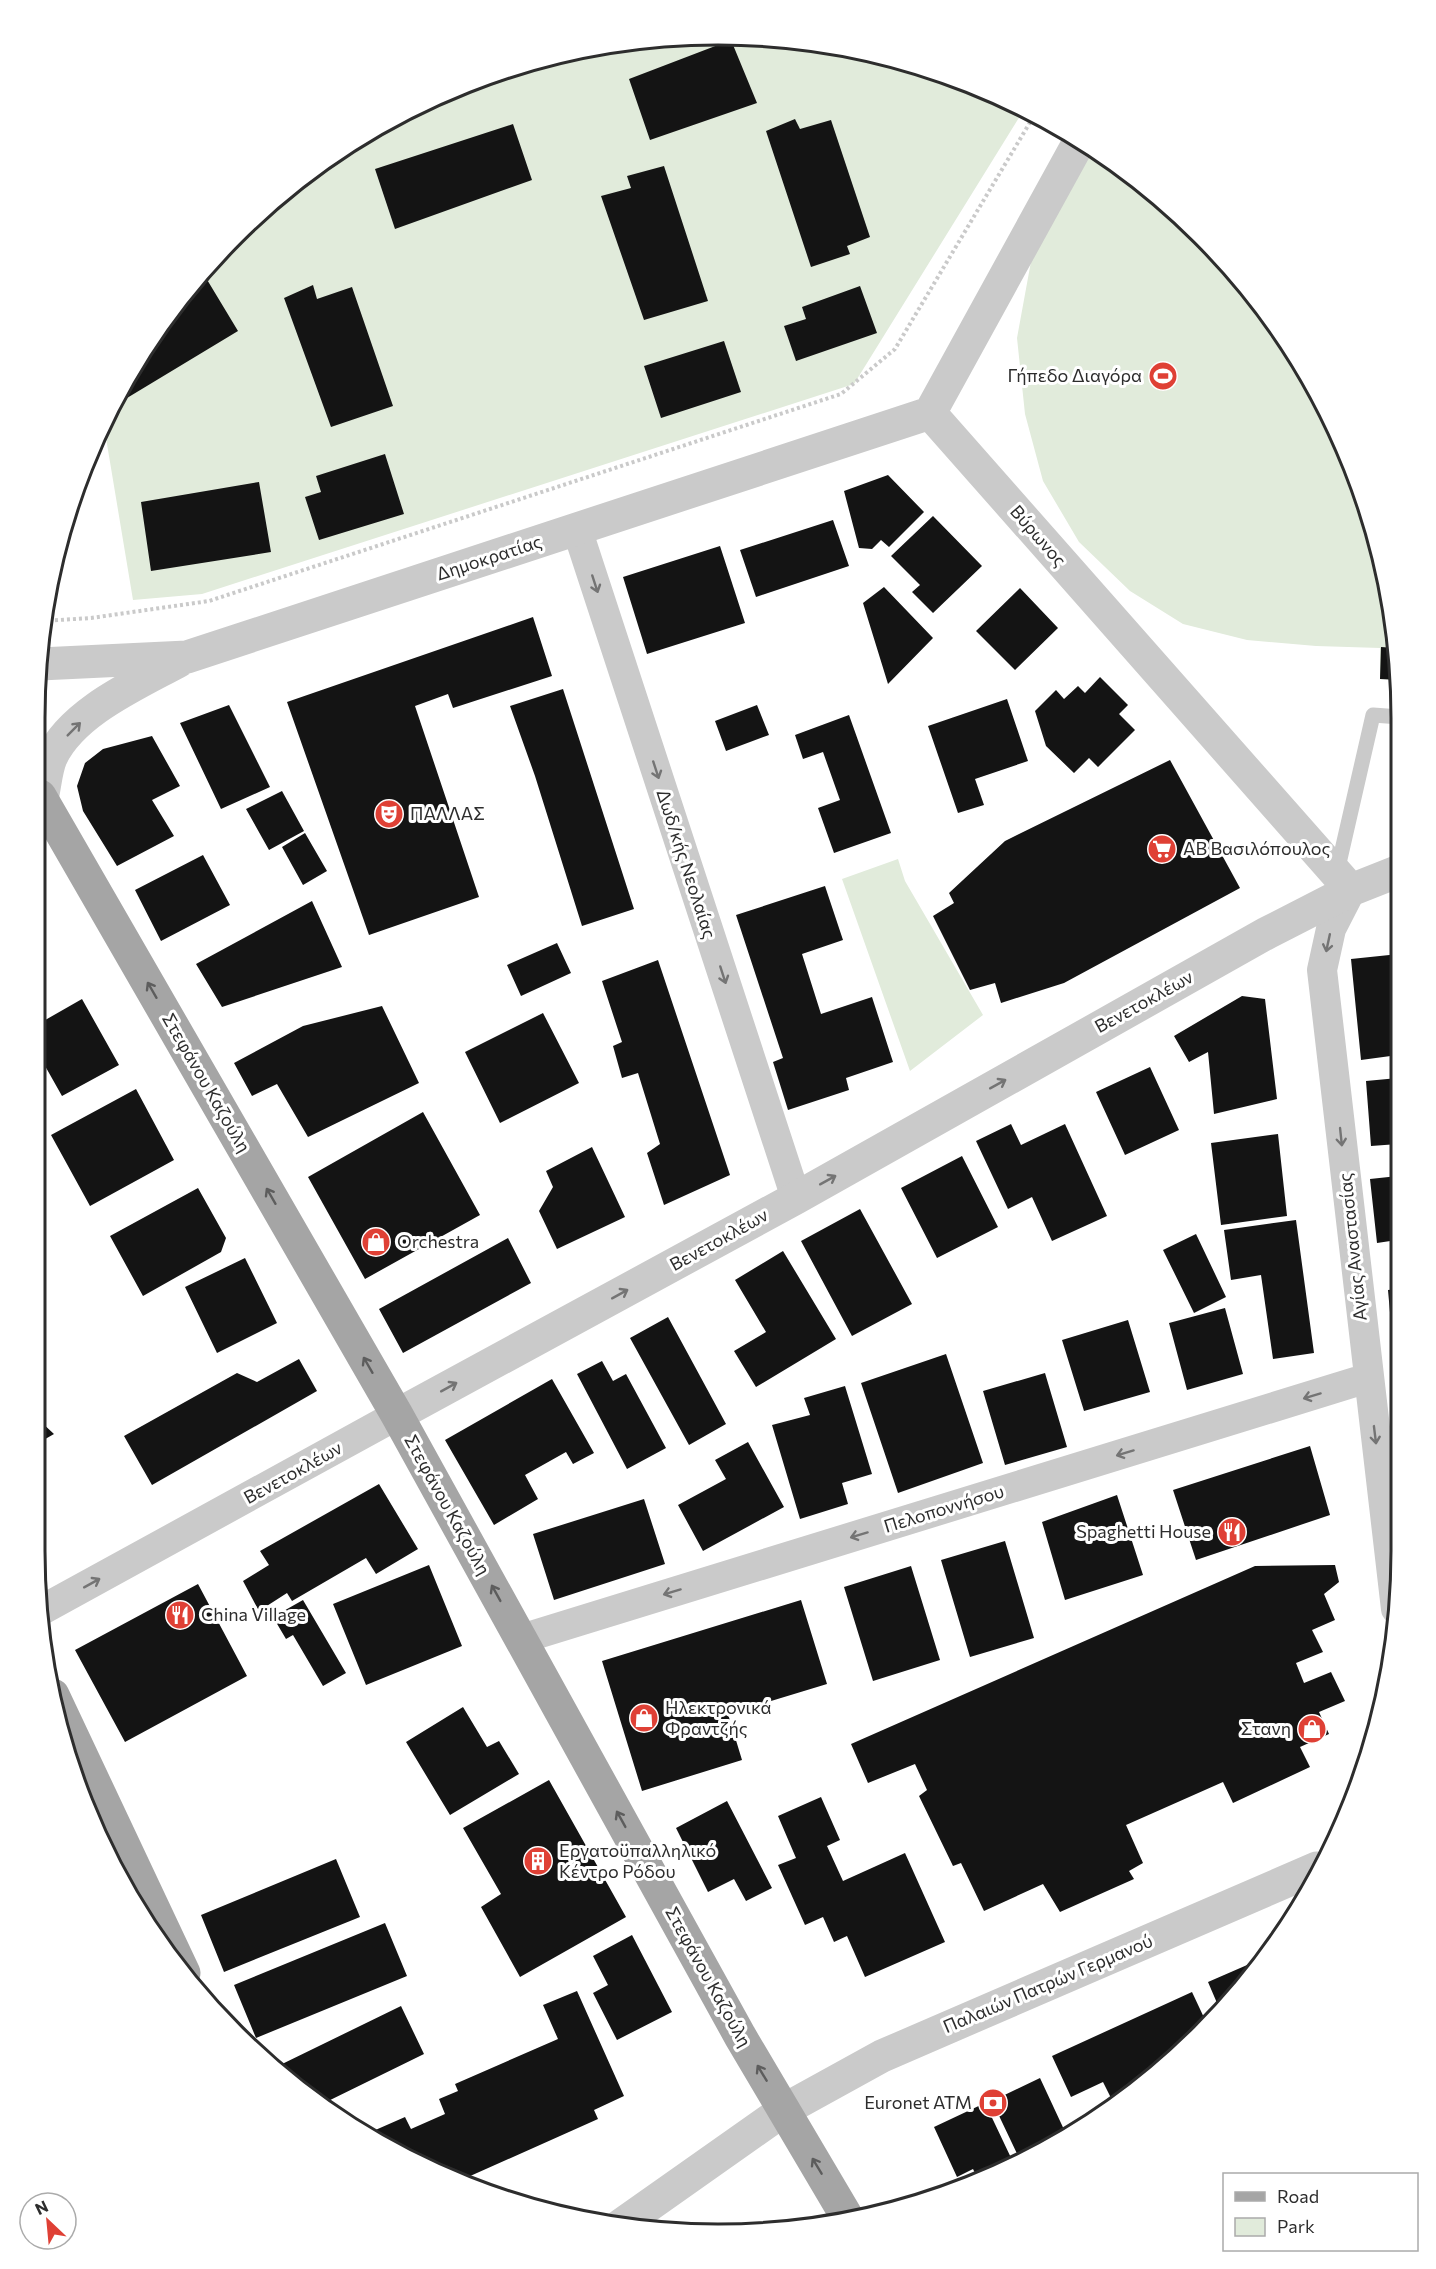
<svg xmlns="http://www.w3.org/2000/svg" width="1436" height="2269" font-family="Commissioner,sans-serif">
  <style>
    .green { fill: #e1ebdb }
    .building { fill: #141414 }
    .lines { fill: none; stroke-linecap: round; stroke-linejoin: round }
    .path { stroke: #cacaca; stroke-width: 4; stroke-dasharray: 3 3; stroke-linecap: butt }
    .service { stroke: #cacaca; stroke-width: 15 }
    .minor { stroke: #cacaca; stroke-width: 30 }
    .tertiary { stroke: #cacaca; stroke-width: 33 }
    .primary { stroke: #a5a5a5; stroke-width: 33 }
    .oneway { stroke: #747474 }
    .oneway2 { stroke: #5d5d5d }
    .labels { text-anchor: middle; stroke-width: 6; stroke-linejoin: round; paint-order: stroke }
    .poi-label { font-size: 18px; fill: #2d2d2d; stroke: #fff; text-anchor: start }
    .street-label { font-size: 18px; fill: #2d2d2d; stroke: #fff }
    .rim { fill: none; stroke: #2d2d2d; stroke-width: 3 }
  </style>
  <rect width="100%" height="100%" fill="#fff"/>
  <!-- green -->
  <path class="green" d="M 763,36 L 895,58 L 1025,108 L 854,384 L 202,594 L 133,600 L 104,426 L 176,302 L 268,204 L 377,126 L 499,71 L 629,40 Z
    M 1088,147 L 1134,176 L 1232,268 L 1331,415 L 1378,541 L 1400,680 L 1380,679 L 1380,648 L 1316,646 L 1247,640 L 1183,624 L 1130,591 L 1079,542 L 1043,481 L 1025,414 L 1017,338 L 1032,256 Z
    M 898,859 L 905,881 L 983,1015 L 910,1071 L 842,879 Z"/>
  <!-- building -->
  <path class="building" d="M 731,40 L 757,103 L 650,140 L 629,79 Z
    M 795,119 L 800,129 L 831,120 L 870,237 L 847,246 L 850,254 L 811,267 L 766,131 Z
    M 513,124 L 532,180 L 395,229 L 375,169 Z
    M 664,166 L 708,301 L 644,320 L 601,196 L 631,188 L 627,176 Z
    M 203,273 L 238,331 L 127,398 L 124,392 L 176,302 Z
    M 313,285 L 317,299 L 352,287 L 393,406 L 331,427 L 284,298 Z
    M 860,286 L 877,333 L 796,361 L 784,326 L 806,319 L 802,307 Z
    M 724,341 L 741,392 L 661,418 L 644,366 Z
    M 385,454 L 404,514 L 319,540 L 305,497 L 321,492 L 316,476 Z
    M 888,475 L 924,512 L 889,547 L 881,540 L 872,549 L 859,548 L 844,491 Z
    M 259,482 L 271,552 L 151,571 L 141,502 Z
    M 933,516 L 982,566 L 933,613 L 912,592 L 920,585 L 891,556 Z
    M 833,520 L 849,566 L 756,597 L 740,550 Z
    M 720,546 L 745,623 L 647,654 L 623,577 Z
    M 884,587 L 933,638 L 888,684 L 863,603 Z
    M 1020,588 L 1058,628 L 1015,670 L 976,631 Z
    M 533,617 L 552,676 L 453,708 L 448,694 L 415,706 L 479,897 L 369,935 L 287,702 Z
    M 1381,647 L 1396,648 L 1400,680 L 1380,679 Z
    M 1100,677 L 1128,705 L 1119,714 L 1135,730 L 1098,767 L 1089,758 L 1074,773 L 1046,746 L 1035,711 L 1056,690 L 1064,699 L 1078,686 L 1085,693 Z
    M 563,689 L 634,909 L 582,926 L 535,776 L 510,706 Z
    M 1007,699 L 1028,761 L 975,779 L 984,805 L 958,813 L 928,726 Z
    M 229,705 L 270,787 L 221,809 L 180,723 Z
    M 757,705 L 769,735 L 726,751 L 715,721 Z
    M 849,715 L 891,833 L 834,853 L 818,808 L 840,800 L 823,752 L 803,759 L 795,735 Z
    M 152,736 L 180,786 L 152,800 L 174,836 L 117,866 L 83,811 L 77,786 L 85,763 L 103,749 Z
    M 1170,760 L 1240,888 L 1064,983 L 1001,1003 L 995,983 L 970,990 L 933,916 L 954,903 L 949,893 L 1005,841 Z
    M 282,791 L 304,831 L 269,850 L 246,809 Z
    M 305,833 L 327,871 L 303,885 L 282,847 Z
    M 203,855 L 230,905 L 161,941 L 135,890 Z
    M 825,886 L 843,940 L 802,954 L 821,1014 L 872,997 L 893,1062 L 846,1078 L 849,1090 L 788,1110 L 773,1062 L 783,1058 L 736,915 Z
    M 312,901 L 342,967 L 222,1007 L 196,964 Z
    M 557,943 L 571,973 L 521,996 L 507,965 Z
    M 1399,954 L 1398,1055 L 1361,1060 L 1351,959 Z
    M 658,960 L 730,1175 L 664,1205 L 647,1153 L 660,1144 L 638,1073 L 622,1078 L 613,1046 L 622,1042 L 602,981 Z
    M 1242,996 L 1265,999 L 1277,1099 L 1214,1114 L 1208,1052 L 1189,1062 L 1174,1036 Z
    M 82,999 L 119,1065 L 62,1096 L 40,1057 L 40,1023 Z
    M 382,1006 L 419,1083 L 308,1137 L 277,1084 L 252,1096 L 234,1063 L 303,1026 Z
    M 543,1013 L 579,1083 L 500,1123 L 465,1052 Z
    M 1150,1067 L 1179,1130 L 1125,1155 L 1096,1092 Z
    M 1398,1078 L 1398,1144 L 1371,1146 L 1366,1081 Z
    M 136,1089 L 174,1160 L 90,1206 L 51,1135 Z
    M 423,1112 L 480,1215 L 365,1279 L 308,1177 Z
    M 1011,1124 L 1021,1145 L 1065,1124 L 1107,1216 L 1052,1241 L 1032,1197 L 1008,1209 L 976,1141 Z
    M 1278,1134 L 1287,1216 L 1221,1225 L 1211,1143 Z
    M 592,1147 L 625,1217 L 557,1249 L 539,1211 L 553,1187 L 546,1171 Z
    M 962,1156 L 998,1227 L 937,1258 L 901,1188 Z
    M 1398,1176 L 1397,1240 L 1377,1243 L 1370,1179 Z
    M 198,1188 L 226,1238 L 221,1252 L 143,1296 L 110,1236 Z
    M 860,1209 L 912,1304 L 852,1336 L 801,1241 Z
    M 1296,1220 L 1314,1353 L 1273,1359 L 1261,1275 L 1231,1280 L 1224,1230 Z
    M 1196,1234 L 1226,1297 L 1194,1313 L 1163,1250 Z
    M 508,1238 L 531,1283 L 403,1353 L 379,1309 Z
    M 783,1251 L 836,1339 L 756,1387 L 734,1351 L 766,1332 L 735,1280 Z
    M 245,1258 L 277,1323 L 217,1353 L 185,1287 Z
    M 1397,1289 L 1397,1346 L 1393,1346 L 1388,1290 Z
    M 1225,1308 L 1243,1374 L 1187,1390 L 1169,1323 Z
    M 668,1317 L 726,1424 L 689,1445 L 630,1338 Z
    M 1128,1320 L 1150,1392 L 1084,1411 L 1062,1340 Z
    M 946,1354 L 983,1463 L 898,1493 L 861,1383 Z
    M 299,1359 L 317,1391 L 152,1485 L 124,1436 L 237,1373 L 257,1382 Z
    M 602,1361 L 613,1381 L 626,1374 L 666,1448 L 627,1469 L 577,1374 Z
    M 1045,1373 L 1067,1447 L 1005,1465 L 983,1391 Z
    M 552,1379 L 594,1453 L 573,1464 L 566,1452 L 525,1475 L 538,1499 L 494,1525 L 445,1440 Z
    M 845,1386 L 872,1474 L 842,1483 L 848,1504 L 800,1519 L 772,1425 L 810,1415 L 804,1398 Z
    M 40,1421 L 54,1434 L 40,1442 Z
    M 748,1442 L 784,1507 L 703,1551 L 678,1505 L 726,1479 L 715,1460 Z
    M 1310,1446 L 1330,1515 L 1196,1560 L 1173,1490 Z
    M 379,1484 L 418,1549 L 376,1574 L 366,1558 L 292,1601 L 287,1593 L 259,1611 L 243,1581 L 269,1565 L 260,1551 Z
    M 1117,1495 L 1143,1575 L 1065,1600 L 1042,1522 Z
    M 644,1499 L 665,1564 L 554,1600 L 533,1534 Z
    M 1005,1541 L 1034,1638 L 970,1657 L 941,1560 Z
    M 429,1565 L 462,1646 L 366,1685 L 333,1604 Z
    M 1335,1565 L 1339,1582 L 1324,1594 L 1335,1620 L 1312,1630 L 1323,1652 L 1296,1663 L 1304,1683 L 1331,1672 L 1345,1701 L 1319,1712 L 1329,1734 L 1300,1747 L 1310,1767 L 1233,1803 L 1223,1782 L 1126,1825 L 1143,1863 L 1129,1871 L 1134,1879 L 1060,1912 L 1043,1884 L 984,1911 L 961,1863 L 953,1866 L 919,1796 L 927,1790 L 915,1764 L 868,1783 L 851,1744 L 1255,1566 Z
    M 911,1566 L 940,1660 L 873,1681 L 844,1587 Z
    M 198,1584 L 247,1676 L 125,1742 L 75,1650 Z
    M 303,1600 L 346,1673 L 323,1686 L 293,1635 L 286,1639 L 273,1617 Z
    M 801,1600 L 827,1684 L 728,1714 L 742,1760 L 642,1791 L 602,1661 Z
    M 463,1707 L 487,1747 L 499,1741 L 519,1774 L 450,1815 L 406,1742 Z
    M 549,1780 L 626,1917 L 520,1977 L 481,1907 L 501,1894 L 463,1828 Z
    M 821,1797 L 840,1840 L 827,1846 L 843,1881 L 905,1853 L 945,1942 L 865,1977 L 847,1936 L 834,1942 L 823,1917 L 805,1925 L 778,1865 L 796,1858 L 778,1816 Z
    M 727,1801 L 772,1888 L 746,1901 L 734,1879 L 708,1892 L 676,1828 Z
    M 336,1859 L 360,1917 L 224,1972 L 201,1915 Z
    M 385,1923 L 407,1976 L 256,2038 L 234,1985 Z
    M 632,1935 L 672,2012 L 617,2040 L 593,1993 L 608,1985 L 593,1956 Z
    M 1254,1962 L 1257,1970 L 1220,2010 L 1208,1982 Z
    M 577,1991 L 624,2096 L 594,2110 L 598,2119 L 459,2181 L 364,2135 L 405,2117 L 411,2129 L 445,2114 L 439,2099 L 458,2091 L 455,2084 L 558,2039 L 543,2005 Z
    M 1192,1992 L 1207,2024 L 1169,2065 L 1115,2106 L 1103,2082 L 1071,2097 L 1052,2056 Z
    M 401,2006 L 424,2054 L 320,2105 L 282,2076 L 278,2066 Z
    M 1040,2078 L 1067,2136 L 1020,2160 L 992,2101 Z
    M 985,2103 L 1013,2162 L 978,2179 L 973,2169 L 957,2177 L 934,2127 Z
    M 970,2174 L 976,2184 L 921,2202 L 920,2201 Z"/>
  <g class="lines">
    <!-- path -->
    <path class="path" d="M 43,621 L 91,618 L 209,601 L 841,394 L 895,349 L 1035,114"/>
    <!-- service -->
    <path class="service" d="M 1337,872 L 1373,715 L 1400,717"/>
    <!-- minor -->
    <path class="minor" d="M 577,529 L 796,1198
      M 1351,890 L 1331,929 L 1322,970 L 1396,1609
      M 40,1611 L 397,1415
      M 521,1639 L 1368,1378"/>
    <!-- tertiary -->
    <path class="tertiary" d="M 930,413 L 1351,890
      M 930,413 L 1079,142
      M 40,664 L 187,657 L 930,413
      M 42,799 C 45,786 46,770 51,758 C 72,712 137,684 179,661
      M 397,1415 L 796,1198 L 1267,933 L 1351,890 L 1399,871
      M 621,2225 L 784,2110 L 882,2056 L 1317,1868"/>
    <!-- primary -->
    <path class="primary" d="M 40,796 L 397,1415 L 740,2036 L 847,2217
      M 53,1695 L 184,1973"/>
  </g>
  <!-- one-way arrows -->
  <defs><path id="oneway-shaft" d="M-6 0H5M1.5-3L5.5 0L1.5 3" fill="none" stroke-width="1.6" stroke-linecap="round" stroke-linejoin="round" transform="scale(1.5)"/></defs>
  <g class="oneway">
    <use href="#oneway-shaft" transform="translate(595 584) rotate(72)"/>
    <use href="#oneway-shaft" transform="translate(74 729) rotate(-45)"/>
    <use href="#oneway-shaft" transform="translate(656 770) rotate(72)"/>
    <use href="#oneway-shaft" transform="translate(1328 943) rotate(102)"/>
    <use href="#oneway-shaft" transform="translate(723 975) rotate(72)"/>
    <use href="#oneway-shaft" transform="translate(998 1084) rotate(-29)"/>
    <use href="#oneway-shaft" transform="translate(1341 1137) rotate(84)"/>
    <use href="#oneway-shaft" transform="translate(828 1180) rotate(-29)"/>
    <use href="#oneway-shaft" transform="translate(620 1294) rotate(-29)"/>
    <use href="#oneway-shaft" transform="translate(449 1387) rotate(-29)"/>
    <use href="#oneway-shaft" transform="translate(1312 1396) rotate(163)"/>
    <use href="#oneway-shaft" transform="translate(1375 1435) rotate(83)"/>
    <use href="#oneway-shaft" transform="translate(1125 1453) rotate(163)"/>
    <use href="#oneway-shaft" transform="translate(859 1535) rotate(163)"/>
    <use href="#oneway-shaft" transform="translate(92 1583) rotate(-29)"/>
    <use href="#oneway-shaft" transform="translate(672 1592) rotate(163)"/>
  </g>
  <g class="oneway2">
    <use href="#oneway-shaft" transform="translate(152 990) rotate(-120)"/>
    <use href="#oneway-shaft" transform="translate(271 1196) rotate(-120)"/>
    <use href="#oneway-shaft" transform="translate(368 1365) rotate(-120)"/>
    <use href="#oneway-shaft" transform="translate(496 1593) rotate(-119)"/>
    <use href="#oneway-shaft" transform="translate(621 1819) rotate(-119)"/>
    <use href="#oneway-shaft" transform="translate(762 2073) rotate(-121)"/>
    <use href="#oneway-shaft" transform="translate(817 2166) rotate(-121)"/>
  </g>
  <!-- icons -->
  <defs>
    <g id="stadium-disc" transform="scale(1.5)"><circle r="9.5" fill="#df4035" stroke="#fff"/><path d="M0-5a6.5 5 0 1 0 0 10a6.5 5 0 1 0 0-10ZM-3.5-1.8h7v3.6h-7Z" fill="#fff"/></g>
    <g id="theatre-disc" transform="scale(1.5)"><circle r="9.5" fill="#df4035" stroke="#fff"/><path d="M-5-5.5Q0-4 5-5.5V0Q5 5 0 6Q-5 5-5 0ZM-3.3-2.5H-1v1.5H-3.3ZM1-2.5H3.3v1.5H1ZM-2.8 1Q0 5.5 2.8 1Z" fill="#fff"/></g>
    <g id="supermarket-disc" transform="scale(1.5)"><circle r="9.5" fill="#df4035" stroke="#fff"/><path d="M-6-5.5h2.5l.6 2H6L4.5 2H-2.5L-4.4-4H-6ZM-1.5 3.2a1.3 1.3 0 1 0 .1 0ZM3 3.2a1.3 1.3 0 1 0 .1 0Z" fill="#fff"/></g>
    <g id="shop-disc" transform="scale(1.5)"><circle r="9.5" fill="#df4035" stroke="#fff"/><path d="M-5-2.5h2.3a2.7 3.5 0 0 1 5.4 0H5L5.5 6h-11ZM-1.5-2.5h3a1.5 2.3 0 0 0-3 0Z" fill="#fff"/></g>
    <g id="restaurant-disc" transform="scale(1.5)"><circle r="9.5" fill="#df4035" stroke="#fff"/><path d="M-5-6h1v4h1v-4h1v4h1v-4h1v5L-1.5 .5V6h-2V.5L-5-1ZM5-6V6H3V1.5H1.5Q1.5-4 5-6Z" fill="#fff"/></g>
    <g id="building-disc" transform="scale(1.5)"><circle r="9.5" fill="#df4035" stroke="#fff"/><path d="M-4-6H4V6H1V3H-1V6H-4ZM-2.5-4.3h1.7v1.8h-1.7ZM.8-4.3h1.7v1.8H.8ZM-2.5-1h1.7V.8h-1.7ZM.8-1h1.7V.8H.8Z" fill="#fff"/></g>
    <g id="bank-disc" transform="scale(1.5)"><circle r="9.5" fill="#df4035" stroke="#fff"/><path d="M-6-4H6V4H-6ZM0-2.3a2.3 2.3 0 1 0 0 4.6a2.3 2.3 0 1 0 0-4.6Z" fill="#fff"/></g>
  </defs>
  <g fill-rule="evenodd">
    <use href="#stadium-disc" x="1163" y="376"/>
    <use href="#theatre-disc" x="389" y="814"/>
    <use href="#supermarket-disc" x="1162" y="849"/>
    <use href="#shop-disc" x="376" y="1242"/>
    <use href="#restaurant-disc" x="1232" y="1532"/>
    <use href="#restaurant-disc" x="180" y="1615"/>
    <use href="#shop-disc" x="644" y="1718"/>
    <use href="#shop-disc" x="1312" y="1729"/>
    <use href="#building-disc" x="538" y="1861"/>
    <use href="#bank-disc" x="993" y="2103"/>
  </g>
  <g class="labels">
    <!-- poi labels -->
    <g class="poi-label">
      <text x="1142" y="382" text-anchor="end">Γήπεδο Διαγόρα</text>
      <text x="410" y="820">ΠΑΛΛΑΣ</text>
      <text x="1183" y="855">AB Βασιλόπουλος</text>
      <text x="397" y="1248">Orchestra</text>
      <text x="1211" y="1538" text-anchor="end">Spaghetti House</text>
      <text x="201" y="1621">China Village</text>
      <text x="665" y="1714">Ηλεκτρονικά<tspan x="665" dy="21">Φραντζής</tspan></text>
      <text x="1291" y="1735" text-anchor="end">Στανη</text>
      <text x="559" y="1857">Εργατοϋπαλληλικό<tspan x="559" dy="21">Κέντρο Ρόδου</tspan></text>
      <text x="972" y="2109" text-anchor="end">Euronet ATM</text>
    </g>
    <!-- street labels -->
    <g class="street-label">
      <text transform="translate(1038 536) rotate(49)" y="6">Βύρωνος</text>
      <text transform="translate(489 558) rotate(-18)" y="6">Δημοκρατίας</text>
      <text transform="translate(686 864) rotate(72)" y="6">Δωδ/κής Νεολαίας</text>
      <text transform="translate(1144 1002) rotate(-29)" y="6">Βενετοκλέων</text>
      <text transform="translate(206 1083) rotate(60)" y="6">Στεφάνου Καζούλη</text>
      <text transform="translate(719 1240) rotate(-29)" y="6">Βενετοκλέων</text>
      <text transform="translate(1353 1247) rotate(-96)" y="6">Αγίας Αναστασίας</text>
      <text transform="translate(293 1473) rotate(-29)" y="6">Βενετοκλέων</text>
      <text transform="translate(447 1505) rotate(61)" y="6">Στεφάνου Καζούλη</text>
      <text transform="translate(944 1509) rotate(-17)" y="6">Πελοποννήσου</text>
      <text transform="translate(708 1977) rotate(61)" y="6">Στεφάνου Καζούλη</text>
      <text transform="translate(1048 1984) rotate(-23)" y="6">Παλαιών Πατρών Γερμανού</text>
    </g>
  </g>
  <!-- crop -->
  <path d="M0 0H1436V2269H0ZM718 45H718A673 673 0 0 1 1391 718V1551A673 673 0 0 1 718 2224H718A673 673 0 0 1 45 1551V718A673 673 0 0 1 718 45Z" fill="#fff" fill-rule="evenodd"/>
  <path class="rim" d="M718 45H718A673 673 0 0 1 1391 718V1551A673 673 0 0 1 718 2224H718A673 673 0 0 1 45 1551V718A673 673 0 0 1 718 45Z"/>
  <!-- legend -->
  <rect x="1223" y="2173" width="195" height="78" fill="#ffffff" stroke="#ababab" stroke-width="1.5"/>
  <rect x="1235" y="2192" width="30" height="9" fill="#a5a5a5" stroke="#ababab" stroke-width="1.5"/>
  <text x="1277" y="2203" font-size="18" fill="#2d2d2d">Road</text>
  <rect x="1235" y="2218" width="30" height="18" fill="#e1ebdb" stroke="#ababab" stroke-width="1.5"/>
  <text x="1277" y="2233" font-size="18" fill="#2d2d2d">Park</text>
  <!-- north arrow -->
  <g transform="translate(48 2221) rotate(334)"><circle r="28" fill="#ffffff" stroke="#ababab" stroke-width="1.5"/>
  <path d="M0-4.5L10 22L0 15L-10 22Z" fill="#df4035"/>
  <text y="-9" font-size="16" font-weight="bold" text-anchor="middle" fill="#2d2d2d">N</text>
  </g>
</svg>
